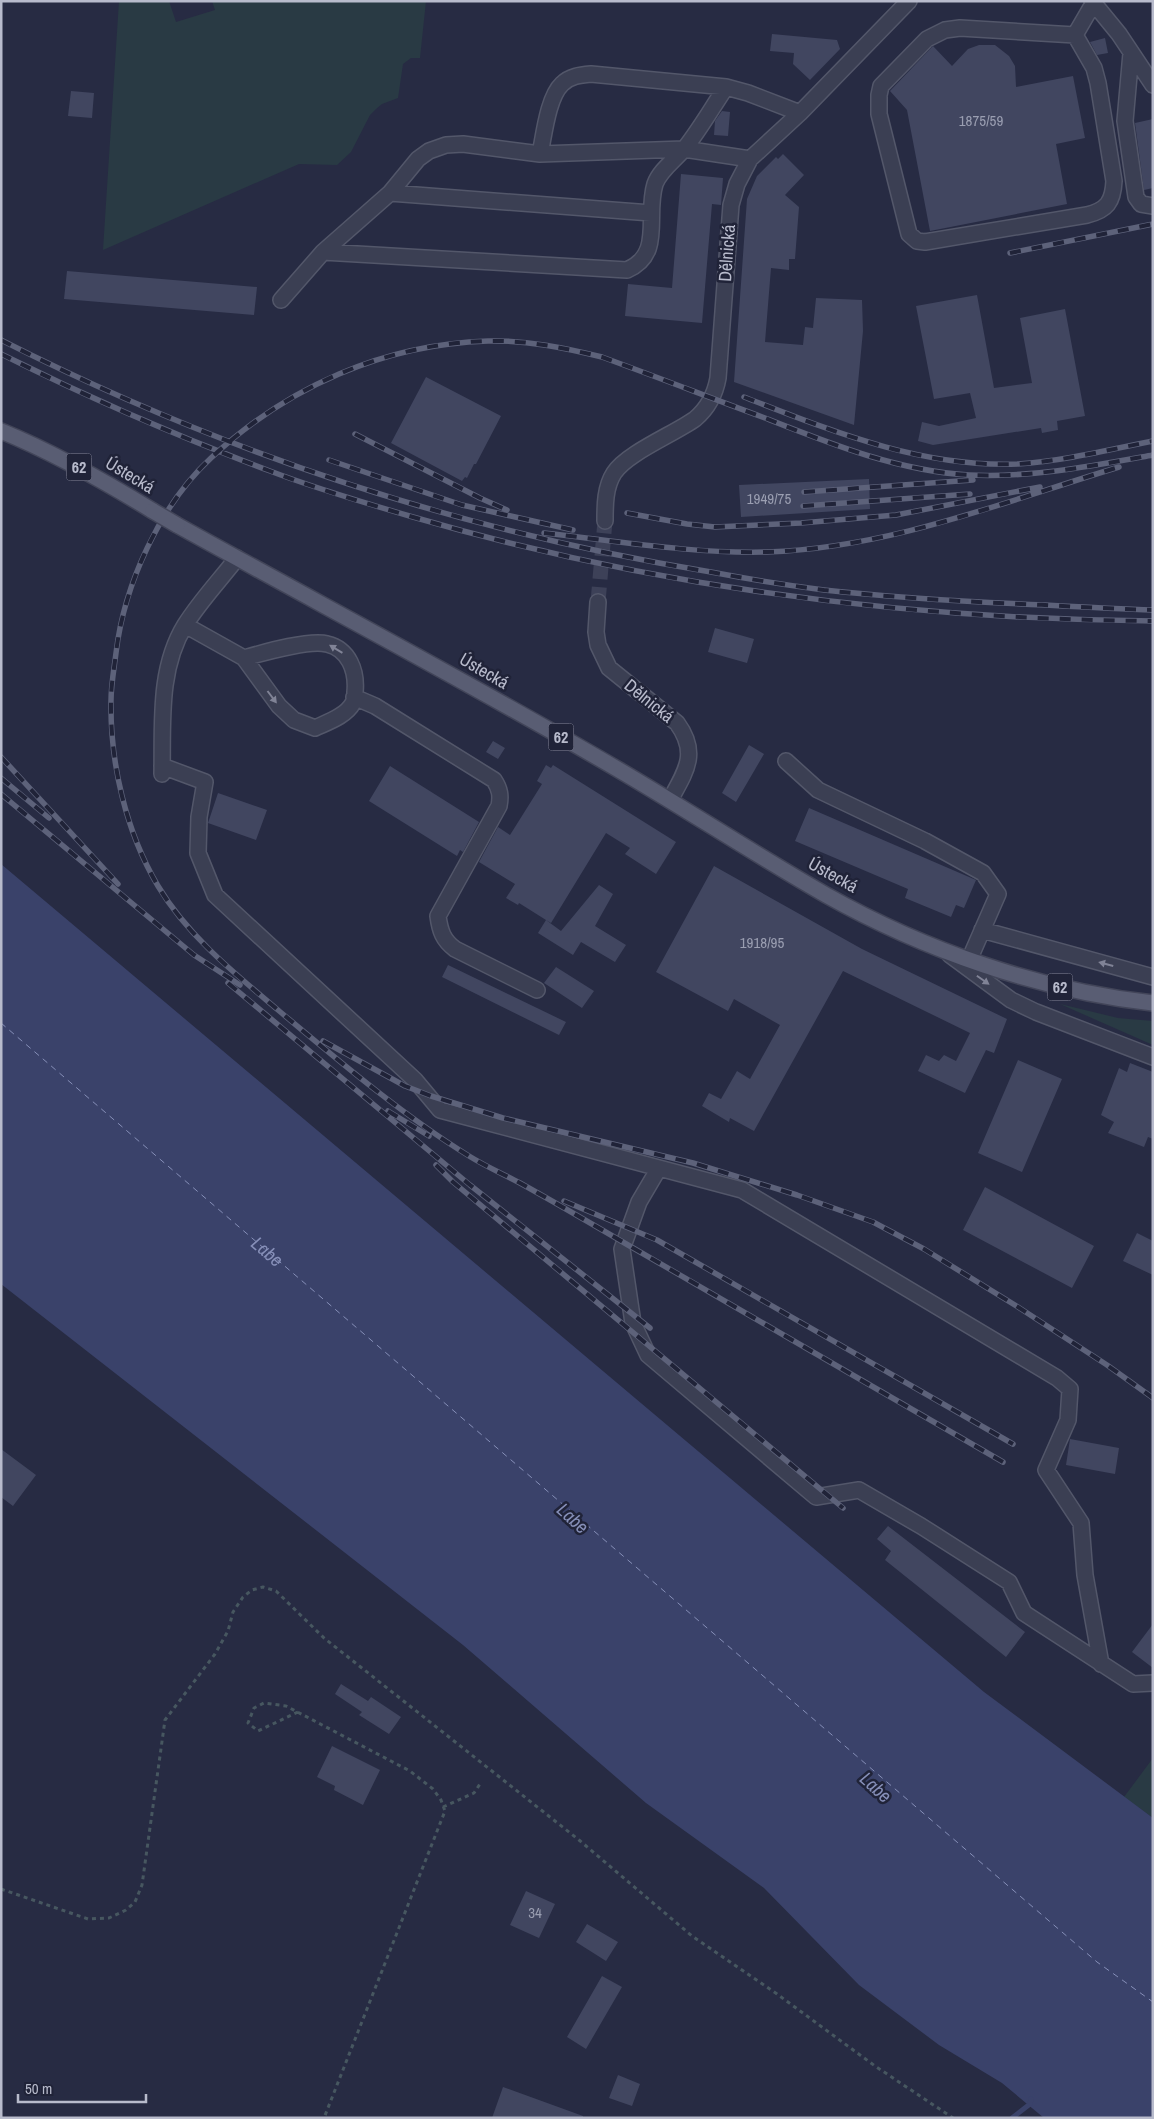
<svg xmlns="http://www.w3.org/2000/svg" width="1154" height="2119" font-family="'Archivo Narrow',sans-serif">
  <style>
    .green { fill: #293a44 }
    .water { fill: #3a426a }
    .lines { fill: none; stroke-linecap: round; stroke-linejoin: round }
    .stream { stroke: #3a426a; stroke-width: 5 }
    .ferry { stroke: #868fb8; stroke-width: 1; stroke-dasharray: 6 5; stroke-linecap: butt }
    .building { fill: #414660 }
    .minor-tunnel { stroke: #3d4158; stroke-width: 15; stroke-dasharray: 15 8; stroke-linecap: butt }
    .minor-casing { stroke: #53576a; stroke-width: 18 }
    .major-casing { stroke: #424559; stroke-width: 18 }
    .path { stroke: #475760; stroke-width: 3; stroke-dasharray: 4 4; stroke-linecap: butt }
    .minor { stroke: #3b3f53; stroke-width: 15 }
    .major { stroke: #595d73; stroke-width: 15 }
    .rail-casing { stroke: #5d627a; stroke-width: 5.5 }
    .rail { stroke: #202338; stroke-width: 4; stroke-dasharray: 11; stroke-linecap: butt }
    .major-bridge-casing { stroke: #424559; stroke-width: 18; stroke-linecap: butt }
    .major-bridge { stroke: #595d73; stroke-width: 15 }
    .oneway { fill: #808396 }
    .labels { text-anchor: middle; stroke-width: 5; stroke-linejoin: round; paint-order: stroke }
    .number-label { font-size: 15px; fill: #9a9eb1 }
    .shield { fill: #202338; stroke: #8a8da0; stroke-width: 1 }
    .shield-label { font-size: 16px; font-weight: bold; fill: #b8bbcc }
    .street-label { font-size: 18px; fill: #b8bbcc; stroke: #202338 }
    .water-label { font-size: 19px; font-style: italic; fill: #868fb8; stroke: #202338 }
  </style>
  <rect width="100%" height="100%" fill="#272b43"/>
  <!-- green -->
  <path class="green" d="M 119,1 L 169,1 L 176,22 L 215,10 L 212,1 L 426,1 L 420,58 L 411,58 L 403,64 L 398,98 L 382,104 L 376,109 L 370,115 L 351,152 L 337,165 L 299,164 L 103,250 Z
    M 1060,1004 L 1118,1018 L 1153,1021 L 1153,1045 Z
    M 1153,1758 L 1153,1818 L 1124,1797 Z"/>
  <!-- water -->
  <path class="water" d="M 1,864 L 984,1692 L 1153,1818 L 1153,2118 L 1044,2118 L 1002,2083 L 939,2045 L 859,1985 L 764,1888 L 646,1803 L 463,1645 L 1,1284 Z"/>
  <g class="lines">
    <!-- stream -->
    <path class="stream" d="M 1012,2118 L 1030,2104 L 1031,2099"/>
    <!-- ferry -->
    <path class="ferry" id="s1" d="M 1,1023 L 1097,1962 L 1153,2002"/>
  </g>
  <!-- building -->
  <path class="building" d="M 772,34 L 837,40 L 840,49 L 810,80 L 793,64 L 794,53 L 770,51 Z
    M 1105,38 L 1108,53 L 1097,55 L 1090,42 Z
    M 979,45 L 995,45 L 1009,56 L 1015,66 L 1016,87 L 1073,76 L 1085,138 L 1056,144 L 1067,204 L 930,231 L 907,110 L 890,91 L 933,46 L 952,66 L 968,49 Z
    M 71,91 L 94,93 L 92,118 L 68,116 Z
    M 722,111 L 730,112 L 728,136 L 714,135 L 715,121 Z
    M 1153,119 L 1153,188 L 1144,190 L 1135,123 Z
    M 783,154 L 804,175 L 785,195 L 799,207 L 795,259 L 789,259 L 789,270 L 771,268 L 765,342 L 803,345 L 805,327 L 813,328 L 816,298 L 862,300 L 863,331 L 854,425 L 734,382 L 747,199 L 757,176 L 776,157 L 778,159 Z
    M 681,174 L 723,178 L 721,205 L 712,204 L 702,323 L 625,316 L 628,284 L 672,288 Z
    M 67,271 L 257,287 L 254,315 L 64,299 Z
    M 977,295 L 994,388 L 1032,383 L 1020,318 L 1065,309 L 1085,416 L 1057,421 L 1058,430 L 1042,433 L 1041,428 L 933,445 L 918,441 L 922,422 L 939,426 L 976,418 L 970,393 L 934,399 L 916,306 Z
    M 426,377 L 501,416 L 476,464 L 474,464 L 467,478 L 465,477 L 462,481 L 391,443 Z
    M 869,479 L 870,509 L 741,517 L 739,485 Z
    M 715,628 L 754,639 L 747,663 L 708,652 Z
    M 493,741 L 505,748 L 498,759 L 486,752 Z
    M 749,745 L 764,754 L 736,802 L 722,793 Z
    M 546,765 L 551,768 L 553,765 L 676,842 L 656,874 L 625,854 L 630,848 L 606,833 L 551,923 L 546,920 L 561,931 L 599,885 L 613,894 L 595,926 L 626,945 L 615,962 L 581,942 L 573,955 L 538,933 L 546,920 L 519,903 L 518,905 L 506,898 L 515,884 L 479,862 L 498,827 L 510,835 L 542,784 L 537,781 Z
    M 390,766 L 479,822 L 463,852 L 460,850 L 457,856 L 369,801 Z
    M 218,793 L 267,810 L 256,840 L 208,823 Z
    M 809,808 L 976,880 L 964,908 L 956,905 L 951,917 L 905,898 L 908,889 L 795,841 Z
    M 714,866 L 862,949 L 1007,1019 L 994,1053 L 986,1050 L 965,1093 L 918,1071 L 926,1055 L 939,1061 L 944,1055 L 956,1061 L 970,1033 L 843,971 L 754,1131 L 730,1118 L 729,1122 L 702,1106 L 709,1093 L 721,1099 L 737,1071 L 750,1079 L 780,1025 L 734,999 L 728,1011 L 656,972 Z
    M 448,965 L 566,1022 L 559,1035 L 442,977 Z
    M 556,967 L 594,991 L 582,1008 L 544,983 Z
    M 1018,1060 L 1062,1079 L 1022,1172 L 978,1153 Z
    M 1130,1063 L 1153,1072 L 1153,1139 L 1148,1137 L 1144,1147 L 1108,1133 L 1114,1122 L 1101,1115 L 1119,1068 L 1127,1072 Z
    M 985,1187 L 1094,1246 L 1072,1288 L 963,1230 Z
    M 1137,1233 L 1153,1241 L 1153,1275 L 1123,1261 Z
    M 1070,1439 L 1119,1448 L 1115,1474 L 1066,1465 Z
    M 1,1449 L 36,1475 L 13,1506 L 1,1497 Z
    M 888,1526 L 1025,1632 L 1006,1657 L 885,1560 L 891,1551 L 877,1539 Z
    M 1153,1624 L 1153,1668 L 1132,1652 Z
    M 341,1684 L 368,1701 L 371,1697 L 401,1717 L 389,1734 L 359,1715 L 362,1712 L 335,1694 Z
    M 332,1746 L 380,1770 L 363,1805 L 334,1790 L 335,1786 L 317,1777 Z
    M 526,1891 L 555,1904 L 539,1938 L 510,1925 Z
    M 587,1924 L 618,1942 L 606,1961 L 576,1942 Z
    M 602,1976 L 622,1987 L 586,2049 L 567,2037 Z
    M 618,2075 L 640,2084 L 632,2106 L 609,2098 Z
    M 503,2087 L 583,2116 L 583,2118 L 492,2118 Z"/>
  <g class="lines">
    <!-- minor-tunnel -->
    <path class="minor-tunnel" d="M 598,602 L 605,521"/>
    <!-- minor casing -->
    <g class="minor-casing">
      <path id="minor" d="M 1092,1 L 1119,34 L 1153,85
        M 1075,35 L 960,28 L 945,30 L 927,39 L 881,86 L 879,95 L 879,114 L 909,234 L 917,241 L 925,242 L 1087,215 C 1107,210 1113,202 1114,181 L 1098,83 L 1094,68 L 1075,35 L 1093,4
        M 1131,53 L 1125,121 L 1136,197 L 1141,204 L 1153,206
        M 540,154 C 544,135 548,97 562,84 C 570,76 580,75 591,74 L 726,87 L 748,93 L 800,113
        M 390,193 L 651,213
        M 323,252 L 627,270 C 664,254 645,216 655,184 C 660,170 675,160 685,148 C 700,129 712,108 726,87
        M 281,300 L 323,252 L 390,193 L 418,159 L 429,151 L 446,145 L 463,144 L 540,154 L 684,149 L 750,159
        M 605,521 C 605,505 605,487 614,473 C 627,453 674,434 695,419 C 708,408 715,395 718,378 L 731,205 L 737,184 L 750,159 L 800,113 L 909,1
        M 598,602 L 596,632 L 598,645 L 609,668 L 677,723 C 699,753 686,771 670,800
        M 185,625 L 244,658 L 279,706 L 294,720 L 315,728 C 328,722 346,716 353,703 C 355,700 355,695 355,692 C 357,671 349,649 327,644 C 310,639 262,653 244,658
        M 354,697 L 375,706 L 494,780 C 500,789 501,796 499,806 L 438,916 C 440,931 443,940 455,949 L 537,990
        M 786,761 L 818,790 L 925,841 L 983,873 L 998,894 L 970,958
        M 162,766 L 205,782 L 199,817 L 198,853 L 215,895 L 415,1080 L 440,1110 L 742,1190 L 1057,1378 L 1070,1389 L 1068,1420 L 1046,1470 L 1081,1523 L 1085,1575 L 1101,1664
        M 162,774 C 163,723 158,669 185,625 C 200,601 220,580 237,558
        M 982,930 L 1153,977
        M 950,955 L 1011,1000 L 1036,1012 L 1153,1057
        M 659,1168 L 639,1202 L 622,1249 L 633,1323 L 648,1355 L 816,1497 L 859,1490 L 921,1526 L 1009,1582 L 1024,1613 L 1133,1684 L 1153,1683"/>
    </g>
    <!-- major casing -->
    <g class="major-casing">
      <path id="major" d="M 1,431 C 55,453 104,481 153,511
        M 177,525 C 325,607 474,685 619,770 C 689,811 756,855 826,895 C 924,950 1041,991 1153,1003"/>
    </g>
    <!-- path -->
    <path class="path" d="M 298,1712 L 258,1731 L 248,1723 L 254,1708 L 264,1703 L 286,1706 L 410,1771 L 433,1789 L 441,1800 L 445,1811 L 324,2118
      M 443,1807 L 474,1793 L 480,1784
      M 1,1889 L 88,1919 L 109,1918 L 126,1910 L 135,1902 L 142,1885 L 165,1720 L 215,1654 L 228,1631 L 233,1612 L 243,1597 L 252,1590 L 263,1587 L 276,1591 L 324,1638 L 579,1840 L 692,1936 L 777,1994 L 875,2066 L 953,2118"/>
    <!-- minor -->
    <use href="#minor" class="minor"/>
    <!-- major -->
    <use href="#major" class="major"/>
    <!-- rail casing -->
    <g class="rail-casing">
      <path id="rail" d="M 1010,253 L 1153,224
        M 1,340 C 224,453 464,532 711,572 C 748,579 786,585 824,590 C 897,598 971,602 1045,605 C 1081,607 1117,609 1153,610
        M 1,354 C 89,398 179,437 270,471 C 317,489 365,503 413,517 C 654,587 902,619 1153,621
        M 744,397 C 832,431 921,468 1018,464 C 1063,461 1108,450 1153,441
        M 355,434 L 480,498 L 507,510
        M 329,460 L 462,505 L 573,530
        M 804,492 L 973,480
        M 803,506 L 970,494
        M 627,513 L 687,524 L 715,527 L 801,523 L 896,515 L 1040,487
        M 544,533 C 617,541 693,554 767,552 C 890,548 1003,502 1119,467
        M 1,757 L 118,884
        M 1,778 L 49,818
        M 1,794 L 194,955 L 240,985
        M 228,983 L 470,1185 L 650,1328
        M 323,1041 L 405,1086 L 431,1096 L 503,1118 L 693,1163 L 797,1195 L 873,1222 L 924,1249 L 1018,1307 L 1107,1365 L 1153,1398
        M 388,1111 L 429,1136
        M 436,1165 L 453,1182 L 843,1508
        M 564,1201 L 657,1240 L 1013,1444
        M 1003,1462 C 878,1390 753,1317 628,1245 C 592,1224 556,1203 520,1183 C 503,1174 485,1166 469,1156 C 401,1114 339,1061 278,1010 C 234,973 187,935 158,886 C 126,832 110,763 111,701 C 111,685 114,669 116,653 C 124,585 160,505 211,458 C 287,387 384,344 488,341 C 527,340 565,348 602,357 C 657,377 711,398 765,418 C 831,444 898,471 969,475 C 1031,478 1092,466 1153,455"/>
    </g>
    <!-- rail -->
    <use href="#rail" class="rail"/>
    <!-- major-bridge casing -->
    <g class="major-bridge-casing">
      <path id="major-bridge" d="M 153,511 L 177,525"/>
    </g>
    <!-- major-bridge -->
    <use href="#major-bridge" class="major-bridge"/>
  </g>
  <!-- one-way arrows -->
  <defs><path id="oneway-solid" d="M-6-.8H1V-3.2L6.5 0L1 3.2V.8H-6Z" transform="scale(1.25)"/></defs>
  <g class="oneway">
    <use href="#oneway-solid" transform="translate(336 649) rotate(-149)"/>
    <use href="#oneway-solid" transform="translate(272 697) rotate(53)"/>
    <use href="#oneway-solid" transform="translate(1106 964) rotate(-165)"/>
    <use href="#oneway-solid" transform="translate(983 980) rotate(35)"/>
  </g>
  <g class="labels">
    <!-- number labels -->
    <g class="number-label">
      <text x="981" y="126">1875/59</text>
      <text x="769" y="504">1949/75</text>
      <text x="762" y="948">1918/95</text>
      <text x="535" y="1918">34</text>
    </g>
    <!-- shield labels -->
    <g class="shield">
      <rect x="66.5" y="453.5" width="25" height="27" rx="4"/>
      <rect x="548.5" y="723.5" width="25" height="27" rx="4"/>
      <rect x="1047.5" y="973.5" width="25" height="27" rx="4"/>
    </g>
    <g class="shield-label">
      <text x="79" y="473">62</text>
      <text x="561" y="743">62</text>
      <text x="1060" y="993">62</text>
    </g>
    <!-- street labels -->
    <g class="street-label">
      <text transform="translate(727 253) rotate(-86)" y="6">Dělnická</text>
      <text transform="translate(130 475) rotate(31)" y="6">Ústecká</text>
      <text transform="translate(484 671) rotate(30)" y="6">Ústecká</text>
      <text transform="translate(649 701) rotate(39)" y="6">Dělnická</text>
      <text transform="translate(833 875) rotate(29)" y="6">Ústecká</text>
    </g>
    <!-- water labels -->
    <g class="water-label">
      <text dy="7" stroke="none"><textPath href="#s1" startOffset="351">Labe</textPath></text>
      <text transform="translate(573 1518) rotate(42)" y="7">Labe</text>
      <text transform="translate(876 1787) rotate(42)" y="7">Labe</text>
    </g>
  </g>
  <!-- border -->
  <rect width="1154" height="2119" fill="none" stroke="#b8bbcc" stroke-width="5"/>
  <!-- scale -->
  <path d="M18 2094v8h128v-8" fill="none" stroke="#b8bbcc" stroke-width="2.5"/>
  <text x="25" y="2094" font-size="15" fill="#b8bbcc" stroke="#202338" stroke-width="4" paint-order="stroke">50 m</text>
</svg>
